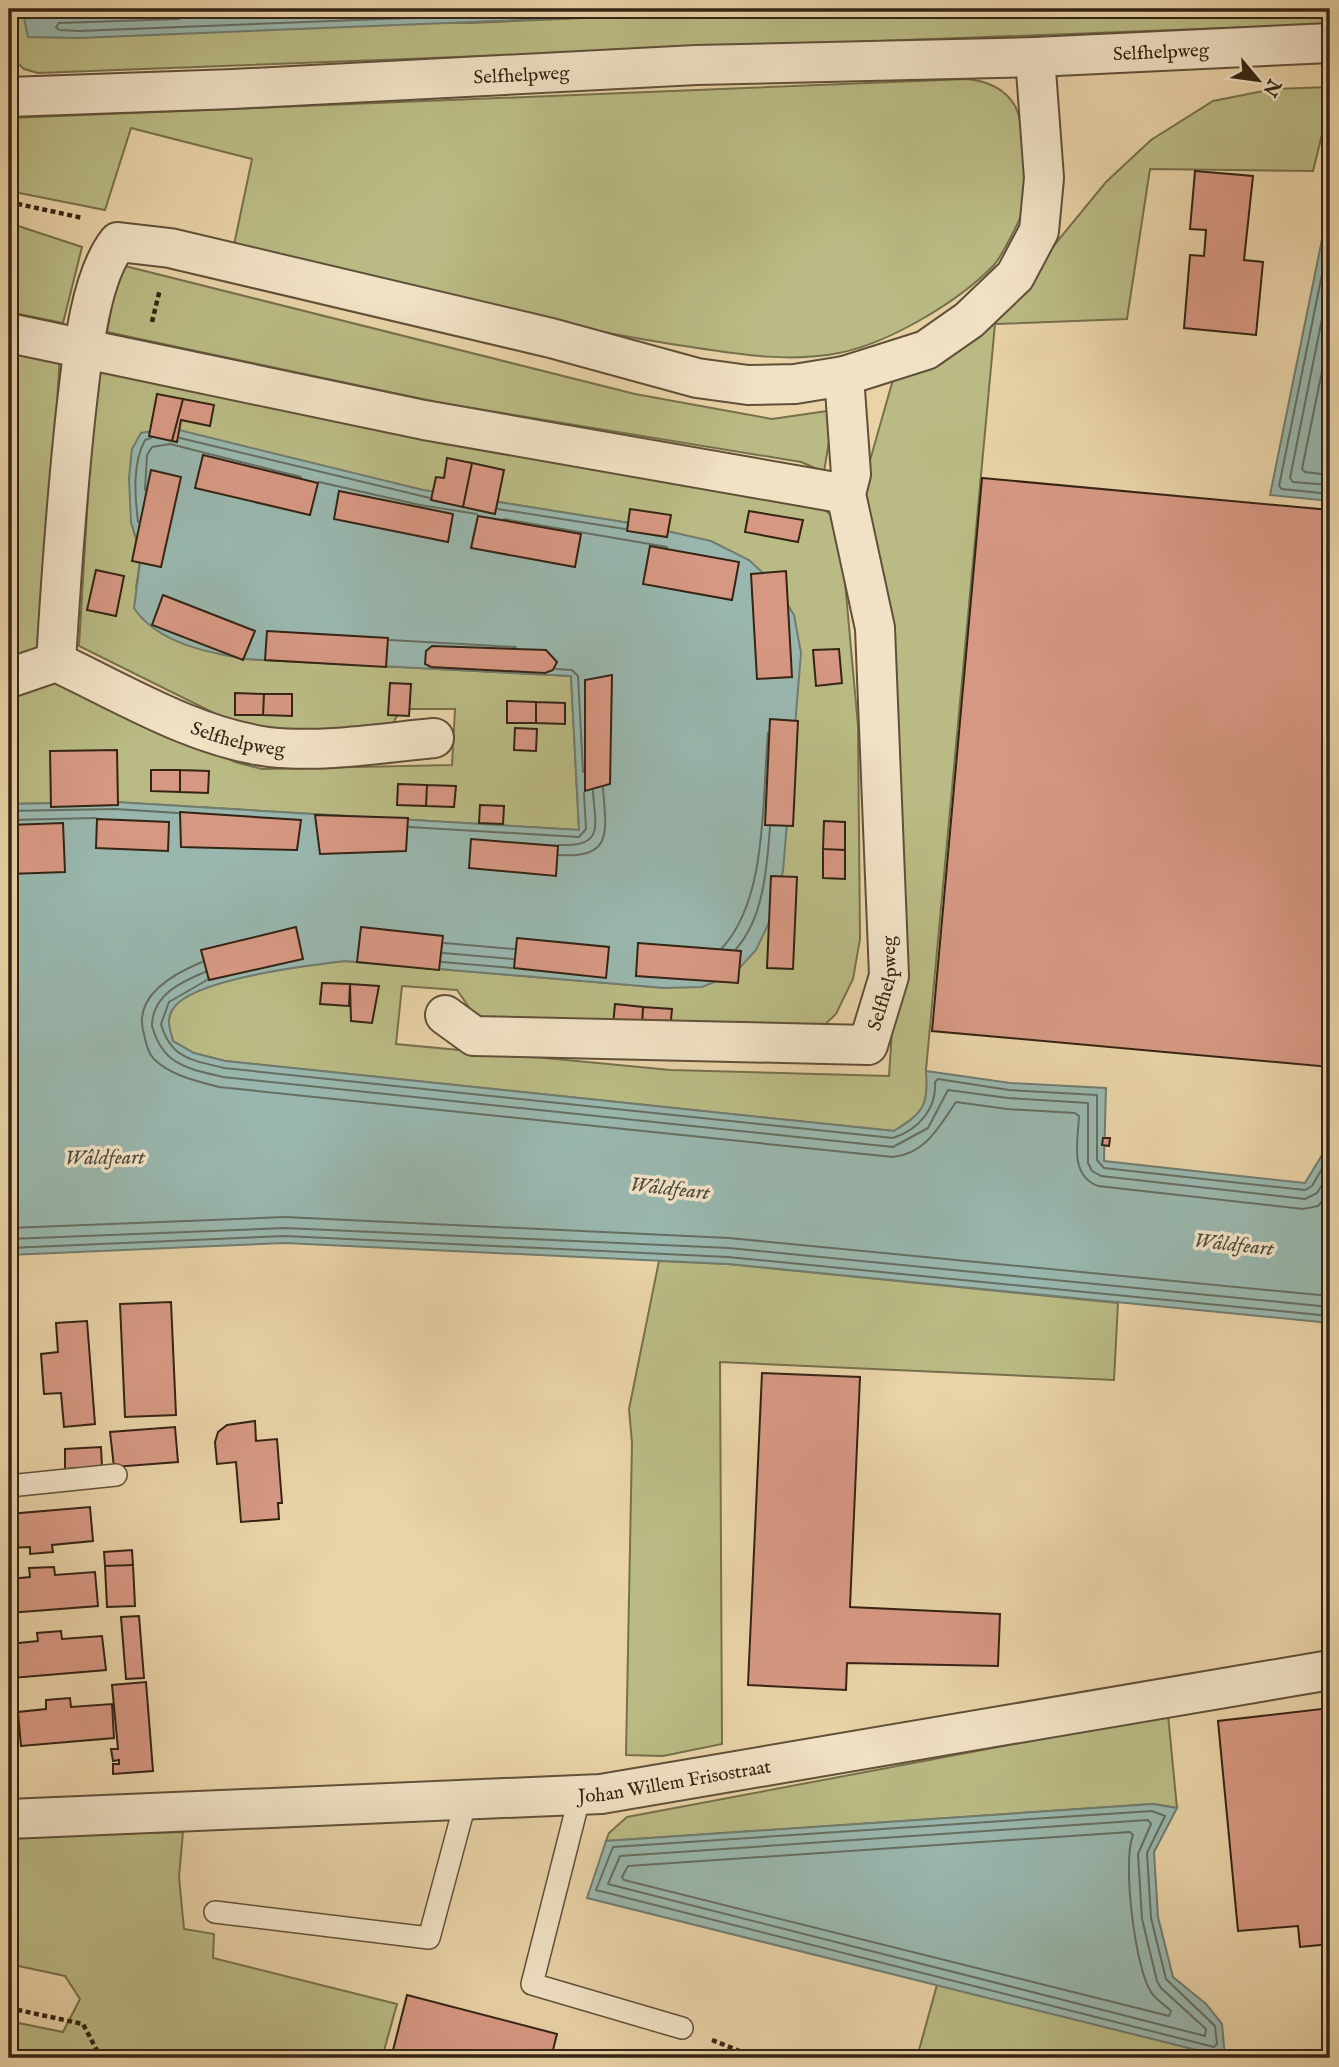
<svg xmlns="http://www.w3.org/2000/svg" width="1339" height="2067" font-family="'IM FELL English',serif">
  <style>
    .green { fill: #babb84; stroke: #77704c; stroke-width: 2 }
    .water { fill: #99b7ae; stroke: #717c70; stroke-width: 2 }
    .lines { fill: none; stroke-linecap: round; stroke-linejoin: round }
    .shore { stroke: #666e61; stroke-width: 2 }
    .building { fill: #d79883; stroke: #342414; stroke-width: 2 }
    .lane-casing { stroke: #615039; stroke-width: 24 }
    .street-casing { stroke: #615039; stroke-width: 42 }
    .path { stroke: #342414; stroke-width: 4.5; stroke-dasharray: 5 3.5; stroke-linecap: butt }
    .lane { stroke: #f1e2c6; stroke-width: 21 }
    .street { stroke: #f1e2c6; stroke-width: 38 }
    .labels { text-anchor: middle; stroke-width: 7; stroke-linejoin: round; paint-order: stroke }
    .street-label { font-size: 19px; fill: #342414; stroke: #f1e2c6 }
    .water-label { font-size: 21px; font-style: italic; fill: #4d493a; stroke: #f1e2c6 }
  </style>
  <rect width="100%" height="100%" fill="#e9d3a7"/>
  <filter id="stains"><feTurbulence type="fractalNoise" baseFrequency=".00286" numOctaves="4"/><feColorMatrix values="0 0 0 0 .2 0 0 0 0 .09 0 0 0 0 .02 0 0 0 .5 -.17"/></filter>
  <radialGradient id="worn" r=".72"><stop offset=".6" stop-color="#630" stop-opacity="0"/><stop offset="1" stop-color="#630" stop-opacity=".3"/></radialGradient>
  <!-- green -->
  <path class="green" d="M 9,9 L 294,9 L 106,14 L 470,23 L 791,9 L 1330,9 L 1330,24 L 38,73 L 24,69 L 9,55 Z
    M 967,79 C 986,81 1005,88 1015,106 C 1024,122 1028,186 1025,205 C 1023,215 1001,258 993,266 C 958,302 889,343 839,353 C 783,364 727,352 671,344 C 524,321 379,279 234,245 L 252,159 L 131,128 L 105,210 L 9,191 L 9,118 Z
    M 1330,87 L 1330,102 L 1313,171 L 1150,169 L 1127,319 L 995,324 L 926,1070 C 930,1105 923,1113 894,1131 L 225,1061 L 194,1053 L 173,1041 C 170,1029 166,1022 172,1010 C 189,979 310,965 345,961 L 665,988 L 636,524 L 423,490 L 329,468 L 131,522 L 141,555 L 136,588 L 246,659 L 571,676 L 579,830 L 115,802 L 9,804 L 9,694 L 64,677 L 235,762 L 262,769 L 452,765 L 455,709 L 401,709 L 392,725 L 379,733 L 246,729 L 79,646 L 96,362 L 818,504 L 832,516 L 842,549 L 858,726 L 860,939 L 853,979 L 836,1014 L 817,1032 L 477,1019 L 457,990 L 402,986 L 396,1044 L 671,1070 L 889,1076 L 894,1000 L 859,499 L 894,376 L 1033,271 L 1106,182 L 1151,140 L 1213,101 L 1273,89 Z
    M 9,223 L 82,247 L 63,323 L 9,312 Z
    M 125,266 L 635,394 L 772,419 L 834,410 L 824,472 L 801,462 L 441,403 L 107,332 L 116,282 Z
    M 9,344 L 60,354 L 42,650 L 9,661 Z
    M 659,1261 L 728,1264 L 1118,1303 L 1114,1380 L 720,1362 L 722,1744 L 663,1756 L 626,1755 L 632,1443 L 629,1409 Z
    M 1168,1715 L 1177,1808 L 1153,1804 L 606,1841 L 609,1833 L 627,1817 Z
    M 183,1832 L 179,1877 L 184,1929 L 214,1934 L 213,1958 L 397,2004 L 382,2058 L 9,2058 L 9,2021 L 63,2032 L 80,1999 L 65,1976 L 9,1964 L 9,1836 Z
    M 937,1985 L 1225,2057 L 1225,2058 L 949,2058 L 919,2050 Z"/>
  <!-- water -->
  <path class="water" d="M 294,9 L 791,9 L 79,38 L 28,37 L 24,18 Z
    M 1330,200 L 1330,501 L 1270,495 Z
    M 171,428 L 423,490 L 636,524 L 711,541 L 749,560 L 775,584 L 794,615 L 801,653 L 783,871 L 772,916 L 756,950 L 734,974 L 702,987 L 665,988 L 345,961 C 310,965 190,979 172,1010 C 166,1022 170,1029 173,1041 L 194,1053 L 225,1061 L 894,1131 C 923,1113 929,1106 926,1071 L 1010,1083 L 1106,1088 L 1104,1161 L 1305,1183 L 1330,1142 L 1330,1323 L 728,1264 L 285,1243 L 9,1255 L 9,804 L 115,802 L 579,830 L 571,676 L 246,659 C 209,653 157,643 134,608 L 141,555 L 131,522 L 129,478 L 132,449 L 141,433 Z
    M 1153,1804 L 1177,1808 L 1154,1852 L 1158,1917 L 1173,1977 L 1206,2004 L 1222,2024 L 1225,2057 L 587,1898 L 606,1841 Z"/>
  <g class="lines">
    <!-- shore -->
    <path class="shore" d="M 186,9 L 184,16 L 179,19 L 59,23 L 56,27 L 59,30 L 79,31 L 638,9
      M 194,9 L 198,18 L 441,9
      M 1330,235 L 1279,486 L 1282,489 L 1330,494
      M 1330,279 L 1290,478 L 1293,482 L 1330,485
      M 1330,332 L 1302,469 L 1305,472 L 1330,475
      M 180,438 L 430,498
      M 319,482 L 420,505 L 477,514
      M 145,490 L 147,455 L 152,447 L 170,444 L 301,477
      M 498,509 L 625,529
      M 504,519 L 667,547
      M 138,522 C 135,496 132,464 145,440 L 151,438
      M 390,640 L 516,647
      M 556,669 L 572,670 L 578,676 L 583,772
      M 9,811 L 115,809 L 178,813
      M 9,820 L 96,818
      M 409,827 L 579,837 L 586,829 L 584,793
      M 559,845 C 605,847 595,826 593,791
      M 559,855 C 614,859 606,830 603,788
      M 444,943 L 514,949
      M 722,948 C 768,899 762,797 768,733
      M 736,949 C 764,918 767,866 770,827
      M 443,953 L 513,959
      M 202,962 C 173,974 132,996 144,1034 C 146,1043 148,1053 154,1059 C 171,1076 197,1081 219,1087 L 893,1157 C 926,1154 940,1125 956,1102 L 1007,1109 L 1075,1113 L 1079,1116 C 1078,1141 1069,1175 1098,1186 L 1303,1209 L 1318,1206 L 1330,1192
      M 442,962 L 512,968
      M 205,972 C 181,982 152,995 152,1026 C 163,1065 186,1068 223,1077 L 893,1147 L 928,1128 L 948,1090 L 1008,1098 L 1088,1103 L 1088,1163 L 1092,1171 L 1101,1176 L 1305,1199 L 1317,1193 L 1330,1172
      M 207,980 L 169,1002 L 161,1024 C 171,1059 192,1060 224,1068 L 893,1138 C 918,1130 937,1109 935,1082 L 938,1079 L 1009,1090 L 1097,1095 L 1097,1160 L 1104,1168 L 1305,1190 L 1312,1186 L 1330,1155
      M 9,1228 L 285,1217 L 729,1238 L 1330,1296
      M 9,1239 L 285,1228 L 729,1248 L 1330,1307
      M 9,1248 L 285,1236 L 728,1257 L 1330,1316
      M 1152,1811 L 1165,1816 L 1147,1853 L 1151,1918 L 1166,1979 L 1215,2026 L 1217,2044 L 1214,2047 L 596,1890 L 613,1847 Z
      M 1148,1820 L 1151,1824 L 1138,1854 L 1142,1919 L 1157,1981 L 1161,1988 L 1206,2029 L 1205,2036 L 608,1884 L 620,1856 Z
      M 1130,1832 L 1133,1835 C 1122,1861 1135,1968 1151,1992 C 1156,2000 1165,2005 1171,2011 L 1169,2016 L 624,1880 L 622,1877 L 628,1866 Z"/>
  </g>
  <!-- building -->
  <path class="building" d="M 1195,171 L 1253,176 L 1244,260 L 1263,262 L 1256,335 L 1184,328 L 1190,255 L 1204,256 L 1206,230 L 1190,229 Z
    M 157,394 L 183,399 L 172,441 L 149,436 Z
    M 183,399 L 214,405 L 210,426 L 181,420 L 177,442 L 172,441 Z
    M 203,455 L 318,483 L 310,515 L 195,488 Z
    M 447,458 L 472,463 L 463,507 L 431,500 L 436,477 L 444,478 Z
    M 472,463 L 504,470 L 495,514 L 463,507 Z
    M 151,470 L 181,477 L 161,567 L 132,561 Z
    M 982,478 L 1330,510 L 1330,1067 L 932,1031 Z
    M 339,491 L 453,514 L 448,542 L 334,519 Z
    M 630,509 L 671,515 L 667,537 L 627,531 Z
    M 749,511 L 803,520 L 798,542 L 745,532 Z
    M 478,516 L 581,534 L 575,567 L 471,548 Z
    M 650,546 L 739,562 L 732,600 L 643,584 Z
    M 96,570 L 124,576 L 116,616 L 87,610 Z
    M 786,571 L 792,677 L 757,679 L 751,574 Z
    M 163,595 L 255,631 L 243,660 L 152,625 Z
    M 267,631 L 388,638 L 386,667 L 265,660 Z
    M 432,646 L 546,650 L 557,662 L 553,670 L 545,673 L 431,667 L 425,664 L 426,651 Z
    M 839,649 L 842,683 L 816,686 L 813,650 Z
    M 612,675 L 610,784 L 585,791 L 585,680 Z
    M 390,683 L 411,684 L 409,716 L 388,715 Z
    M 235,693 L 264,694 L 263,715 L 235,715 Z
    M 264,694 L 292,694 L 292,716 L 263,715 Z
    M 507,701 L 536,702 L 536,723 L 507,723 Z
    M 536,702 L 565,703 L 565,724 L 536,723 Z
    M 770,719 L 798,721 L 793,826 L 765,825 Z
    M 515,728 L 537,729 L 536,751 L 514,750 Z
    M 117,750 L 118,805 L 51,807 L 50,751 Z
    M 151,770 L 180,770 L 180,792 L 151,791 Z
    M 180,770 L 209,771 L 208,793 L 180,792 Z
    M 398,784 L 427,785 L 426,806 L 397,805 Z
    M 427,785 L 456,786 L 454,807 L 426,806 Z
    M 480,805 L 504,806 L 503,824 L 479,823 Z
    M 180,812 L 301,820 L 297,850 L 181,847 Z
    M 315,815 L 408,818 L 406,851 L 320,854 Z
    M 97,819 L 169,822 L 168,851 L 96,848 Z
    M 824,821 L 845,822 L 845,850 L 823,849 Z
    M 63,823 L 65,872 L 9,874 L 9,825 Z
    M 471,839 L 558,846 L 556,876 L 469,868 Z
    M 823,849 L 845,850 L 845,879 L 823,878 Z
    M 771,876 L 797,877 L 793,969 L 767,968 Z
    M 296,927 L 303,959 L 209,980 L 201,950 Z
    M 361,927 L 443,936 L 439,970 L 357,962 Z
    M 517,938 L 609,947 L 606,978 L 514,968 Z
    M 638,943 L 741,951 L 738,983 L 636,976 Z
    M 322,983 L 350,984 L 349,1006 L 320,1004 Z
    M 350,984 L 379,986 L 372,1023 L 351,1021 Z
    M 615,1004 L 643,1007 L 642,1028 L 613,1025 Z
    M 643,1007 L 672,1009 L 670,1030 L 642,1028 Z
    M 1103,1138 L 1110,1138 L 1109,1146 L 1102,1145 Z
    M 171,1302 L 176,1415 L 125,1417 L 120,1304 Z
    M 87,1321 L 95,1424 L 64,1427 L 61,1393 L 44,1394 L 41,1354 L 58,1352 L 56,1323 Z
    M 10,1346 L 17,1453 L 9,1453 L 9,1346 Z
    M 762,1373 L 860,1377 L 850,1607 L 1000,1614 L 998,1666 L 847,1663 L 846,1690 L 748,1685 Z
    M 255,1421 L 256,1441 L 277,1439 L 282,1503 L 278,1503 L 279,1519 L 241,1522 L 236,1462 L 217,1464 L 215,1442 L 218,1432 L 227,1425 Z
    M 175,1427 L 178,1462 L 114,1467 L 110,1432 Z
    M 101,1447 L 102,1467 L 65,1469 L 65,1449 Z
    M 90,1507 L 93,1541 L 52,1545 L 53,1552 L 30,1554 L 30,1547 L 9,1548 L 9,1514 Z
    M 132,1550 L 133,1565 L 105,1566 L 104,1552 Z
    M 133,1565 L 135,1606 L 107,1607 L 105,1566 Z
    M 54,1567 L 55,1575 L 95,1572 L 98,1606 L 9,1613 L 9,1579 L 30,1577 L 29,1568 Z
    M 139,1616 L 144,1678 L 126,1679 L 121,1617 Z
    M 61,1631 L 62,1639 L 102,1636 L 106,1670 L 12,1678 L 9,1644 L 38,1641 L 37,1633 Z
    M 146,1682 L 153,1771 L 113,1774 L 113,1764 L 119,1764 L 119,1760 L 113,1761 L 111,1749 L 118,1749 L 112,1685 Z
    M 70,1698 L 71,1707 L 112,1704 L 114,1738 L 21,1746 L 18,1712 L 46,1709 L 46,1700 Z
    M 1330,1708 L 1330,1944 L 1300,1947 L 1298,1926 L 1238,1931 L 1218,1721 Z
    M 407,1995 L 557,2034 L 551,2058 L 391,2058 Z"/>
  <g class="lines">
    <!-- lane casing -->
    <g class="lane-casing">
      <path id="lane" d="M 9,1486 L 116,1475
        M 580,1795 L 532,1984 L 682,2028
        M 215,1912 L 429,1938 L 466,1800"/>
    </g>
    <!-- street casing -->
    <g class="street-casing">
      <g id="street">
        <path id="s1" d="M 9,97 L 233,89 L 696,65 L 1035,57 L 1330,43"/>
        <path d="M 9,333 L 424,420 L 846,494"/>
        <path d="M 56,662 C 61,578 67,495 76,411 C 82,363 88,280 118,242 L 170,248 L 551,338 L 697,378 L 748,385 L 795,384 L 844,376 L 926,350 L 969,320 L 1015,276 L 1039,231 L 1044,178 L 1035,57"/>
        <path id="s2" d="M 9,678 L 56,662 C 124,694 194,737 269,747 C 323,753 381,743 434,738"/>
        <path id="s3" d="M 445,1015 L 474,1036 L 868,1045 L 889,976 L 875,628 L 846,494 L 851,474 L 844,376"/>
        <path id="s4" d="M 9,1819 L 601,1794 L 1330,1670"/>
      </g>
    </g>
    <!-- path -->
    <path class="path" d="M 9,202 L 83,218
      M 152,322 L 160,289
      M 9,2008 L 83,2024 L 101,2058
      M 712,2040 L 757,2058
      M 1241,2058 L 1330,2052"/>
    <!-- lane -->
    <use href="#lane" class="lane"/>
    <!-- street -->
    <use href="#street" class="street"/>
  </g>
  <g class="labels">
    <!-- street labels -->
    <g class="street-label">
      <text dy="7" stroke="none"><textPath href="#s1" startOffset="1153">Selfhelpweg</textPath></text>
      <text dy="7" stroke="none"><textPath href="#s1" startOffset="513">Selfhelpweg</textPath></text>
      <text dy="7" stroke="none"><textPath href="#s2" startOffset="248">Selfhelpweg</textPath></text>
      <text dy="7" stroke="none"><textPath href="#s3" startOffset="494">Selfhelpweg</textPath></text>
      <text dy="7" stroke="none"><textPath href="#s4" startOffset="667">Johan Willem Frisostraat</textPath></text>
    </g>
    <!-- water labels -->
    <g class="water-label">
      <text transform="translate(105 1157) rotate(-1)" y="7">Wâldfeart</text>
      <text transform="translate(670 1188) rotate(6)" y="7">Wâldfeart</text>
      <text transform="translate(1234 1244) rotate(6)" y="7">Wâldfeart</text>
    </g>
  </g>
  <!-- margin -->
  <rect width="1339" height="2067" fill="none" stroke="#e9d3a7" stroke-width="35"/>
  <rect x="10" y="10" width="1318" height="2046" fill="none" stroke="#342414" stroke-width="3.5"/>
  <rect x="18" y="18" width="1304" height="2032" fill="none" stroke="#342414" stroke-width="2"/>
  <!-- north arrow -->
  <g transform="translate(1258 80) rotate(119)" stroke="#f1e2c6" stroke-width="5" paint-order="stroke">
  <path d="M0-5L12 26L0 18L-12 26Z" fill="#342414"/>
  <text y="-10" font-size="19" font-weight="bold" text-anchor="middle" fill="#342414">N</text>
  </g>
  <rect width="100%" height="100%" filter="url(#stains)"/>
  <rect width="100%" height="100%" fill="url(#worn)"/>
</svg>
